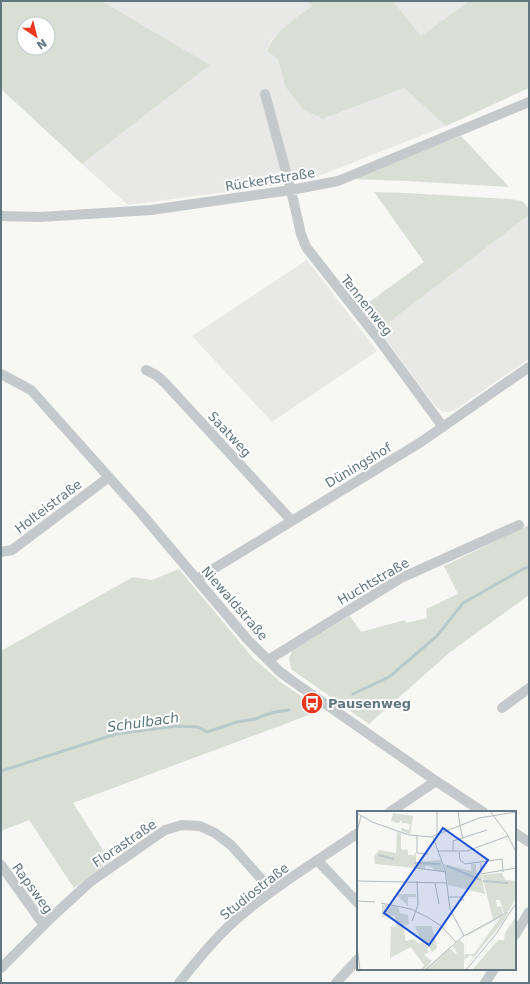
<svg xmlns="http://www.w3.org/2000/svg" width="530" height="984" font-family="'DejaVu Sans',sans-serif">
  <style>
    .built { fill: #e8e8e7 }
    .green { fill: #d9dfd4; fill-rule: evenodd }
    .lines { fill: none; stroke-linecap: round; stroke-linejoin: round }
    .stream { stroke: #b9c8ca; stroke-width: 3 }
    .minor { stroke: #c4c9cb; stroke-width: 10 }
    .labels { text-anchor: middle; stroke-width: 4; stroke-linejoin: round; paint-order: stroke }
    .street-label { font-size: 13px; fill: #607680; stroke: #fff }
    .poi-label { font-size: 13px; font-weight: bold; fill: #607680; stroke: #fff; text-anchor: start }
    .water-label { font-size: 14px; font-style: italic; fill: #5b767c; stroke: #fff }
    .inset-river { fill: none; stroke: #b9c8ca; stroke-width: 2 }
    .inset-road { fill: none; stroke: #b2bbbf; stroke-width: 1 }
    .view { fill: #1d4ed8; fill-opacity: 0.15; stroke: #1d4ed8; stroke-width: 2 }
    .inset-edge { fill: none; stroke: #607680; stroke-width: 2 }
  </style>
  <rect width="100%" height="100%" fill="#f7f7f4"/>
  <!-- built -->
  <path class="built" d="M 102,1 L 307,1 L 312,6 L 282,29 L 271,40 L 267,50 L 278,59 L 285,86 L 324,119 L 404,88 L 446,126 L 311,179 L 269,186 L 128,205 L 82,164 L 210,65 Z
    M 393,1 L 469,1 L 421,36 Z
    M 529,215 L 529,359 L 455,410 L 448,412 L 442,411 L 435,406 L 379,330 Z
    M 307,260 L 377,351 L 272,422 L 192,336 Z"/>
  <!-- green -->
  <path class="green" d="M 1,1 L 102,1 L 210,65 L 82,164 L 1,89 ZM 24,24 L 48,24 L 48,48 L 24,48 Z
    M 307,1 L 393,1 L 421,36 L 469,1 L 529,1 L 529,88 L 446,126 L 404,88 L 323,119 L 303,109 L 285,86 L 278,59 L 267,51 C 275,30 295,19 312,6 Z
    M 461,136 L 509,187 L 407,181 L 350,179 Z
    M 374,192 L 406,193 L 509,199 L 522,201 L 529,209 L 529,215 L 379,330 L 361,308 L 424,262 Z
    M 529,525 L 529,595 L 449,653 L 369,724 L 291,669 L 289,658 L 292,651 L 350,616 L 361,632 L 405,620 L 406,623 L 427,618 L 426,609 L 458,594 L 444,566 Z
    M 179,569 L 253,658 L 283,684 L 322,710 L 73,803 L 110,861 L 74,888 L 29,820 L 1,831 L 1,651 L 133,577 L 152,580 Z"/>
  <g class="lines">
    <!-- stream -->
    <path class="stream" d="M 353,694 L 389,677 L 437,636 L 463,603 L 523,569 L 529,567
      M 1,771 L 116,734 L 176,726 L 198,727 L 207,732 L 237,722 L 255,719 L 265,715 L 275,712 L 289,710"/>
    <!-- minor -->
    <path class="minor" d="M 265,94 L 291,190 L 301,234 L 306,247 L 380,341 L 443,427
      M 1,216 L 40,217 L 151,210 L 291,190 L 338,181 L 529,102
      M 146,370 L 156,375 L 165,383 L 291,520
      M 1,374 L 31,390 L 140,512 L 247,639 L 279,671 L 291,680 L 436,781 L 483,812
      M 1,552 L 12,550 L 109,477
      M 197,579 L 421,442 L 529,367
      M 268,660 L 401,578 L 519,525
      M 502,708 L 529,688
      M 390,812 L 436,781
      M 515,833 L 529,842
      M 317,860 L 358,903
      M 1,865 L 44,925
      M 515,935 L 529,912
      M 1,968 L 53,916 L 90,882 L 165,830 L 182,825 L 200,826 L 215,833 L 231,845 L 272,891
      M 179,983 C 199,958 220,932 245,912 C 281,882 320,859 358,833
      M 336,983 L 358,959
      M 485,983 L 494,969"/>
  </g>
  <!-- icons -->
  <defs>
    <g id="bus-disc" transform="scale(1.15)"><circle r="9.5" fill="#ec361e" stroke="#fff"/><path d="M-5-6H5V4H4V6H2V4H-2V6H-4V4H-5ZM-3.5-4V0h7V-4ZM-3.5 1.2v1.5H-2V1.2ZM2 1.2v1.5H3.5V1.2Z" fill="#fff"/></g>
  </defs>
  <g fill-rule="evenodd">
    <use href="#bus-disc" x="312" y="703"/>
  </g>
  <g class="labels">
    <!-- street labels -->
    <g class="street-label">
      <text transform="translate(270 179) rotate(-9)" y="5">Rückertstraße</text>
      <text transform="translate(367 305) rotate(51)" y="5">Tennenweg</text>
      <text transform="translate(230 434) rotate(47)" y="5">Saatweg</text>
      <text transform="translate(358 465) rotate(-31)" y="5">Düningshof</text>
      <text transform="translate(48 506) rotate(-37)" y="5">Holteistraße</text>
      <text transform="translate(373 581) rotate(-30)" y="5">Huchtstraße</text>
      <text transform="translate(235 603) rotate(49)" y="5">Niewaldstraße</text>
      <text transform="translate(124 843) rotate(-34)" y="5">Florastraße</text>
      <text transform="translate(33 888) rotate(54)" y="5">Rapsweg</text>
      <text transform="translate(254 891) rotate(-38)" y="5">Studiostraße</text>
    </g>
    <!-- poi labels -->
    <g class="poi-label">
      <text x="328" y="708">Pausenweg</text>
    </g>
    <!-- water labels -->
    <g class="water-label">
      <text transform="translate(143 722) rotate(-8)" y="5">Schulbach</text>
    </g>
  </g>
  <!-- overview -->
  <g transform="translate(357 811)">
    <rect width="159" height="159" fill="#f7f7f4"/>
    <path d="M 36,2 L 56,5 L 53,23 L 44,20 L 44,17 L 52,19 L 53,13 L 45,12 L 45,9 L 41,12 L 34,10 ZM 40,21 L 44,22 L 44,38 L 51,39 L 51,44 L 57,44 L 59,41 L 59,51 L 84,49 L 87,60 L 79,60 L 73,55 L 68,55 L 68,58 L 18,53 L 17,46 L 22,39 L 39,42 ZM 87,53 L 114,60 L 114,53 L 119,53 L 119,61 L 124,63 L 128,83 L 91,74 ZM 145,62 L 148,69 L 159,70 L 159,87 L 152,99 L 147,103 L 143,89 L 139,89 L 140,96 L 144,95 L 146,103 L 136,109 L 125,64 ZM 39,83 L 59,83 L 59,86 L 51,86 L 51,95 ZM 25,93 L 41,96 L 43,102 L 51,104 L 52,113 L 46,115 L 49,130 L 57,128 L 61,132 L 65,132 L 58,115 L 75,115 L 80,137 L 75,141 L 72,136 L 70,138 L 72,141 L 67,144 L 75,150 L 67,159 L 63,159 L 67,154 L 54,136 L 33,147 L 34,116 L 39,116 L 38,105 L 25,106 ZM 151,102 L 145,112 L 108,157 L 116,146 L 114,144 L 107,149 L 110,124 ZM 143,107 L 117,143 L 108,143 L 110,125 ZM 158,107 L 159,159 L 115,159 L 141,129 L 147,129 L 148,122 ZM 103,129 L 107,133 L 107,159 L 68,159 L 93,137 L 98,143 L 100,142 L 96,135 Z" fill="#d9dfd4" fill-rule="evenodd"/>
    <path class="inset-river" d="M 21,44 L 37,48M 57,52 L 83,53M 90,55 L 124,69M 126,70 L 151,72"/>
    <path class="inset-road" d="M 80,0 L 80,24M 101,0 L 103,14M 133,0 L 150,23 L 159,41M 0,2 L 15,11 L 52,24 L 74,26 L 122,7 L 159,1M 103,15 L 106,28M 0,21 L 4,5M 60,25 L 60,42 L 71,43M 76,26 L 88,59 L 93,98 L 107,125M 81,40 L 110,40 L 151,25M 96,41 L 96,30 L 130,19M 102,41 L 103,49 L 108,53 L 145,48 L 146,61M 124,52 L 124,63 L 159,57M 59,57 L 89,61M 0,70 L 90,72M 78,72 L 82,93M 91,86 L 104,86 L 107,90M 0,90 L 18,91M 24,92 L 54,98 L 72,107 L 84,115 L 99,131M 55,110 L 61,94 L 60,70M 0,135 L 3,159M 68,159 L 105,126 L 151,101M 109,159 L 139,123 L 159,92"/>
    <path class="view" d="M 86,17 L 131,49 L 72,134 L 27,102 Z"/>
    <rect width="159" height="159" class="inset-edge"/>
  </g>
  <!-- border -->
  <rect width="530" height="984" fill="none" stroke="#607680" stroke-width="4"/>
  <!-- north arrow -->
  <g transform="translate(36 36) rotate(145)"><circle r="19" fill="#ffffff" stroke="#bfc8cc"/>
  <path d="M0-3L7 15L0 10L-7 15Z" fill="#ec361e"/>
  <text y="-6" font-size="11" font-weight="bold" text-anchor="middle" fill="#607680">N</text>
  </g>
</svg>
